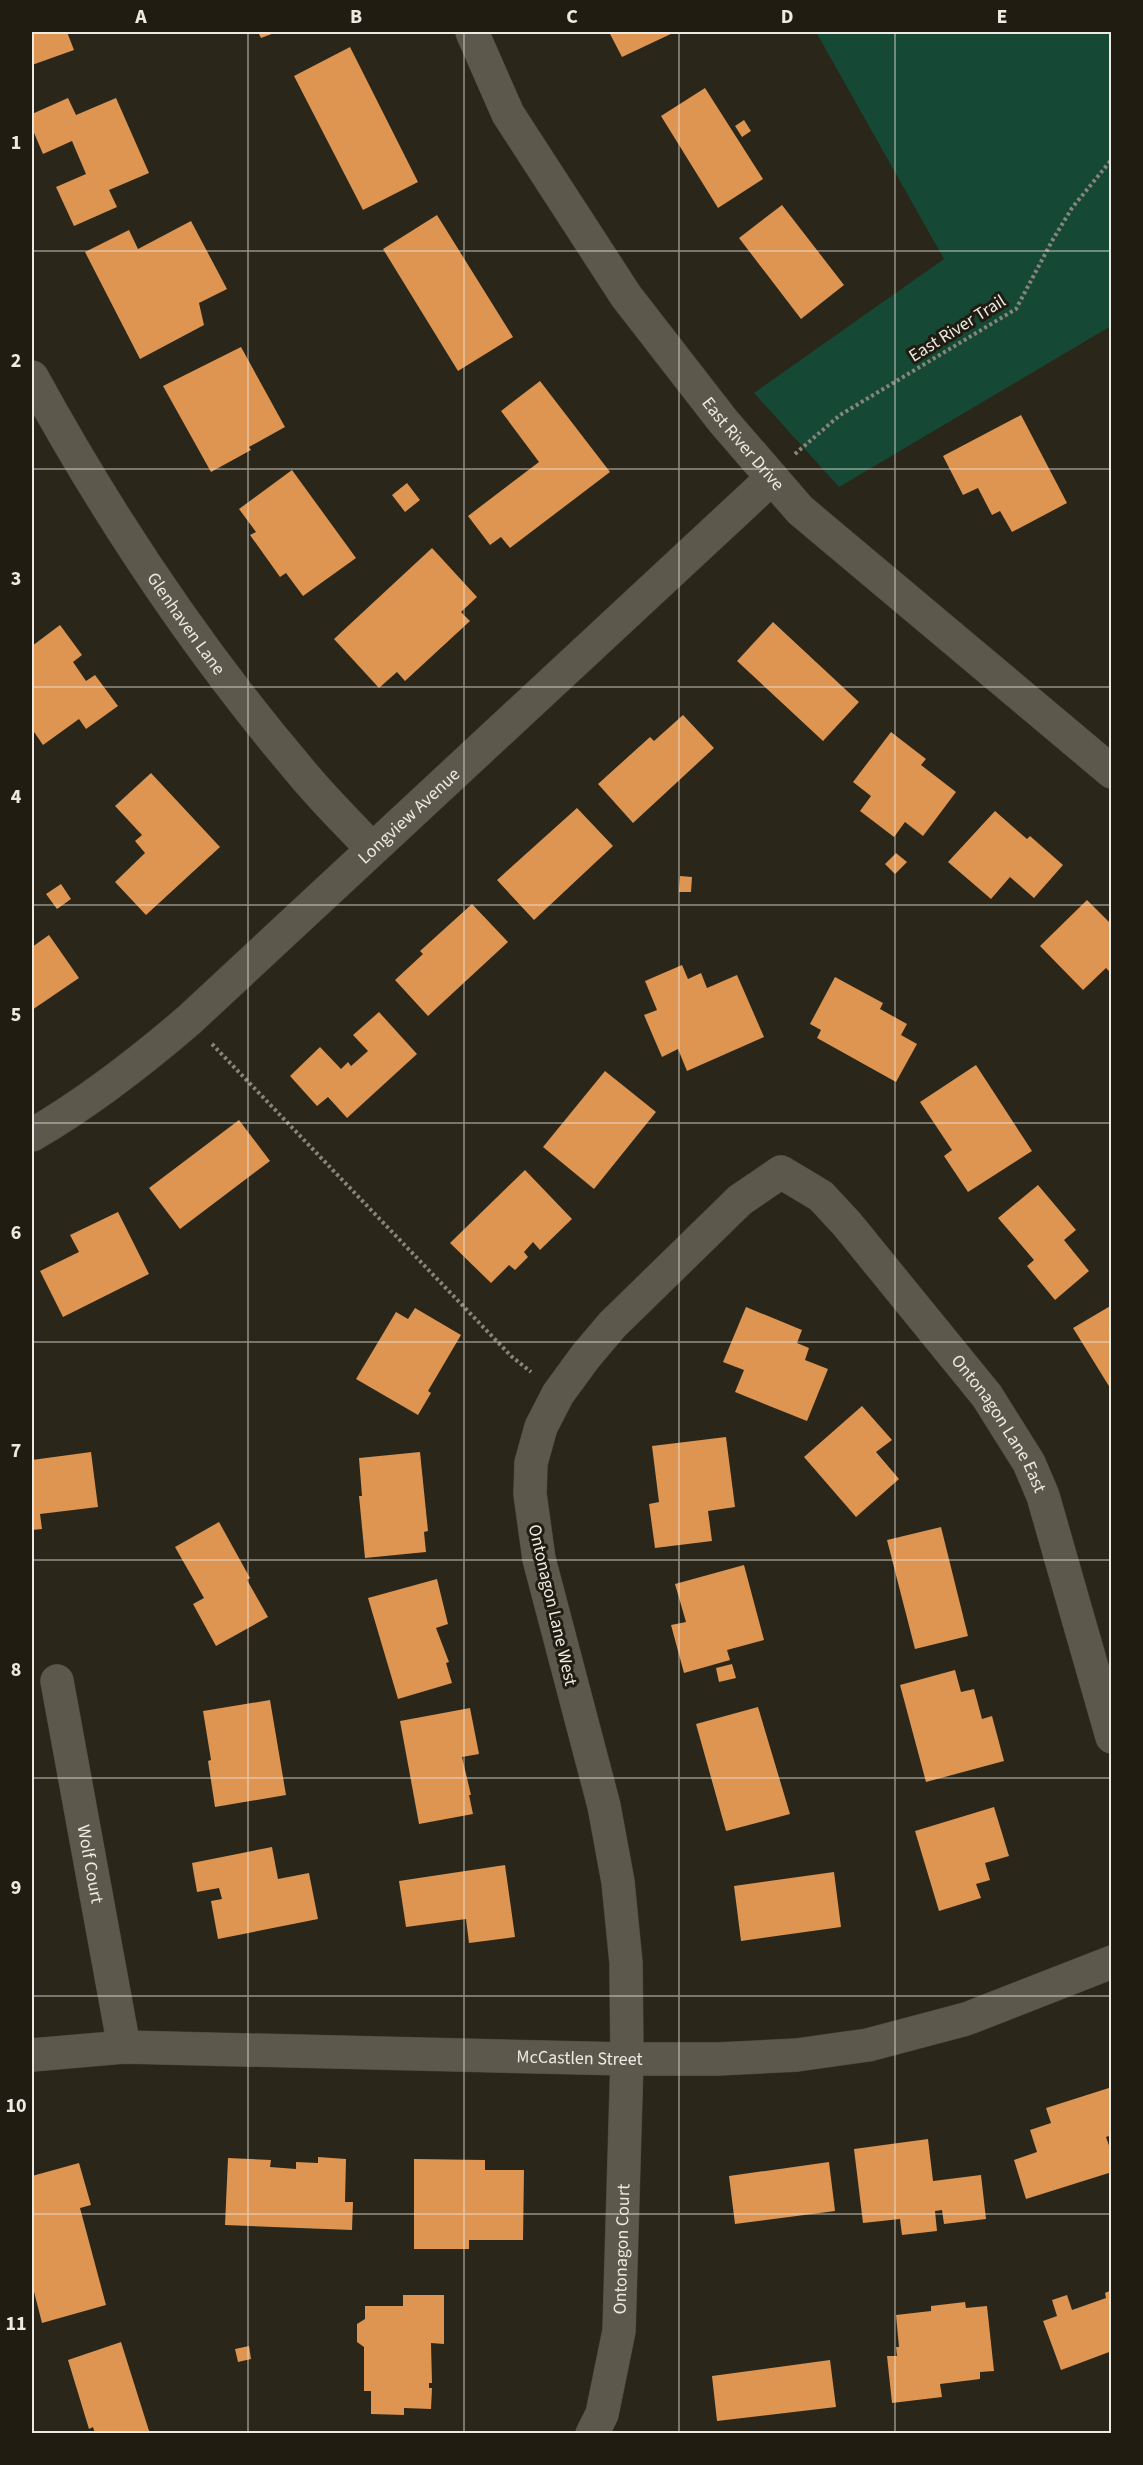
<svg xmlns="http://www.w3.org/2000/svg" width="1143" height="2465" font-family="'Source Sans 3',sans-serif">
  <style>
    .green { fill: #154935 }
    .building { fill: #dd9551 }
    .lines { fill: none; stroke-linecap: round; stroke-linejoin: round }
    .minor-casing { stroke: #46443a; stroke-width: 34 }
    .path { stroke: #88857b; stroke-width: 4; stroke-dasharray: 3 3; stroke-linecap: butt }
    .minor { stroke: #5d584c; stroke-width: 33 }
    .grid { fill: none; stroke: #eceae2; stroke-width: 1.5; stroke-opacity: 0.55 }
    .labels { text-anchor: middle; stroke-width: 6; stroke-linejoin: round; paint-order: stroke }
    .street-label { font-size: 18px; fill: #eceae2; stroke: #201c11 }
    .neatline { fill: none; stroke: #eceae2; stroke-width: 2 }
    .grid-label { font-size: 20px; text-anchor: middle; font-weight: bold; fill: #eceae2 }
  </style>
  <rect width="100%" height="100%" fill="#2a261a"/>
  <!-- green -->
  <path class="green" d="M 816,32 L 1111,32 L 1111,326 L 839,487 L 754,393 L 944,259 Z"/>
  <!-- building -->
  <path class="building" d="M 32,32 L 67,32 L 74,50 L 32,65 Z
    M 258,32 L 277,32 L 261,38 Z
    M 609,32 L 675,32 L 622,57 Z
    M 350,47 L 418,182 L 363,210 L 294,76 Z
    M 705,88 L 763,179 L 718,208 L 661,116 Z
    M 68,98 L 76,115 L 116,98 L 149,173 L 109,190 L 117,207 L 74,226 L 56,187 L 86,174 L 72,141 L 43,154 L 32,128 L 32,114 Z
    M 744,120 L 751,131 L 742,137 L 735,126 Z
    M 782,205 L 844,285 L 801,319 L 739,238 Z
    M 437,215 L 513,337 L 458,371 L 383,249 Z
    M 191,221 L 227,289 L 199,303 L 204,325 L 140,359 L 85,252 L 129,230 L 138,249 Z
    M 241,347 L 285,427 L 249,447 L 251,450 L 211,472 L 163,386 Z
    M 540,381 L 610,472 L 510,548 L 501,537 L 490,545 L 468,516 L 539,462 L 501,411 Z
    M 1021,415 L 1067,503 L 1012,532 L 1000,511 L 992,515 L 978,488 L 963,495 L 943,456 Z
    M 292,470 L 356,558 L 303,596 L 286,573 L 280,577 L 250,535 L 256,532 L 239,509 Z
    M 407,483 L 420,500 L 405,512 L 392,495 Z
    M 432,548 L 477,597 L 461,612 L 470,621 L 405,681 L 397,672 L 379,688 L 334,639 Z
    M 773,622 L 859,702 L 823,741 L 737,661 Z
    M 60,625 L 82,655 L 73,662 L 86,681 L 95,675 L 118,706 L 86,729 L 79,719 L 43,745 L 32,729 L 32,657 L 33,656 L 32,646 Z
    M 683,715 L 714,748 L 633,823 L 598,784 L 650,737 L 654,741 Z
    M 891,732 L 926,759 L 921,765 L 956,792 L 923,836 L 905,822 L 894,837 L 860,811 L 871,796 L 853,782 Z
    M 151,773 L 220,847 L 146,915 L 115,882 L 145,853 L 135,841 L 142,835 L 115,806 Z
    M 577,808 L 613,846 L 534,920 L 497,880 Z
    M 995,811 L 1027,839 L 1030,836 L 1063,865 L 1034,898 L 1010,877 L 991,899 L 948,862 Z
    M 896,853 L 907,862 L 895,874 L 885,864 Z
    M 680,876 L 692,877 L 691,892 L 679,892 Z
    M 61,884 L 71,899 L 57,909 L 46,894 Z
    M 1087,900 L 1112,925 L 1112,974 L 1106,968 L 1083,990 L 1040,946 Z
    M 472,904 L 508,942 L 428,1016 L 395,980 L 423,954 L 420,951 Z
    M 49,935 L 79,978 L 32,1010 L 32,947 Z
    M 682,965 L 688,979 L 701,973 L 707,988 L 737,975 L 764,1037 L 687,1071 L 678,1049 L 662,1057 L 644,1015 L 657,1010 L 645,981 Z
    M 835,977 L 883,1003 L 880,1009 L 907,1024 L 901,1035 L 917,1044 L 896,1082 L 817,1038 L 821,1030 L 810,1024 Z
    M 379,1012 L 417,1054 L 347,1118 L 328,1097 L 317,1106 L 290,1076 L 320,1047 L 341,1069 L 348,1062 L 351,1066 L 368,1051 L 353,1035 Z
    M 976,1065 L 1032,1151 L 968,1192 L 944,1156 L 952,1150 L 920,1102 Z
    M 605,1071 L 656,1112 L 594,1189 L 543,1147 Z
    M 239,1120 L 270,1161 L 180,1229 L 149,1188 Z
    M 525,1170 L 572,1219 L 540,1250 L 533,1242 L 524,1252 L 528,1257 L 515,1270 L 509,1265 L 491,1283 L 450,1243 Z
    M 1038,1185 L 1076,1230 L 1064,1240 L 1089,1271 L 1055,1300 L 1027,1266 L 1034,1260 L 998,1218 Z
    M 118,1212 L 149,1274 L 63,1317 L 40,1271 L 79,1252 L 70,1235 Z
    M 1112,1305 L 1112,1391 L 1073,1328 Z
    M 746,1307 L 802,1330 L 797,1343 L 809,1348 L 805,1360 L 828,1369 L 807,1421 L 735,1392 L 744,1370 L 723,1362 Z
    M 415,1308 L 461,1335 L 428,1391 L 431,1393 L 418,1415 L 356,1379 L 396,1312 L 408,1319 Z
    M 862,1406 L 892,1440 L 876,1452 L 899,1479 L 856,1517 L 804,1457 Z
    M 726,1437 L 735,1507 L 708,1511 L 712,1541 L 655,1548 L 649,1504 L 659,1502 L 652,1446 Z
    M 91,1452 L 98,1507 L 40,1514 L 42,1529 L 32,1530 L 32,1460 Z
    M 420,1452 L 428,1531 L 424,1532 L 426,1552 L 365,1558 L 359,1496 L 362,1496 L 359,1458 Z
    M 219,1522 L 250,1578 L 247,1580 L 268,1617 L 216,1646 L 193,1604 L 204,1598 L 175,1547 Z
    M 941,1527 L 968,1636 L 915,1649 L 887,1540 Z
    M 744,1565 L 764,1640 L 727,1650 L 730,1660 L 684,1673 L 671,1625 L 686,1622 L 675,1584 Z
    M 437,1579 L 448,1624 L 436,1628 L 449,1662 L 446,1663 L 452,1683 L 398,1699 L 368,1598 Z
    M 732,1664 L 736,1678 L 719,1682 L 716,1668 Z
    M 955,1670 L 961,1692 L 974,1689 L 982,1719 L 992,1716 L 1004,1761 L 926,1782 L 900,1685 Z
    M 270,1700 L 286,1795 L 215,1807 L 208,1761 L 211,1760 L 203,1711 Z
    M 758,1707 L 790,1814 L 726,1831 L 696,1724 Z
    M 470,1708 L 479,1754 L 462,1757 L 471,1795 L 469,1795 L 473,1814 L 419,1824 L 400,1721 Z
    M 994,1807 L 1009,1856 L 985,1863 L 990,1880 L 976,1884 L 981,1898 L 939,1911 L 915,1831 Z
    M 272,1847 L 278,1879 L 309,1873 L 318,1919 L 218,1939 L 211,1901 L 222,1899 L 219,1888 L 197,1892 L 192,1863 Z
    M 505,1865 L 515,1937 L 469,1943 L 466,1919 L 406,1927 L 399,1881 Z
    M 834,1872 L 841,1927 L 741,1941 L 734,1886 Z
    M 1112,2087 L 1112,2135 L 1106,2137 L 1112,2154 L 1112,2172 L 1026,2199 L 1014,2160 L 1037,2152 L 1030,2130 L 1051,2123 L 1046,2108 Z
    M 928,2139 L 933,2181 L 981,2175 L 986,2219 L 944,2224 L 942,2210 L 935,2211 L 937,2231 L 902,2235 L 900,2219 L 863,2223 L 854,2149 Z
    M 318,2157 L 346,2159 L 345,2202 L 353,2202 L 352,2230 L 225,2225 L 228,2158 L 271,2160 L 270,2167 L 296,2169 L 296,2162 L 318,2163 Z
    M 414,2159 L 485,2160 L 485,2170 L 524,2170 L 523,2240 L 469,2240 L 469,2249 L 414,2249 Z
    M 829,2162 L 835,2211 L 735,2224 L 729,2176 Z
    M 79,2163 L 91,2205 L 80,2208 L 106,2305 L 42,2323 L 32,2284 L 32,2176 Z
    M 1112,2290 L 1112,2351 L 1061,2370 L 1043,2321 L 1057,2316 L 1052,2300 L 1067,2295 L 1072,2310 L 1106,2298 L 1105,2293 Z
    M 403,2295 L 444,2295 L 444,2344 L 431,2343 L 432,2383 L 429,2383 L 429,2388 L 432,2388 L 431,2409 L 404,2408 L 404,2415 L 371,2414 L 371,2391 L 364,2391 L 364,2347 L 357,2342 L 357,2324 L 365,2319 L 365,2306 L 403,2306 Z
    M 965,2302 L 966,2308 L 987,2306 L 994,2371 L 980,2372 L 980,2379 L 940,2384 L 942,2397 L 892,2403 L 887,2356 L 897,2356 L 896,2347 L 899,2347 L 896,2315 L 931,2311 L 931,2306 Z
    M 121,2342 L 150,2434 L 95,2434 L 93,2427 L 89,2429 L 68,2360 Z
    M 249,2346 L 251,2359 L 238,2362 L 235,2349 Z
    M 830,2360 L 836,2407 L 717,2421 L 712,2376 Z"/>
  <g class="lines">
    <!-- minor casing -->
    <g class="minor-casing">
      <g id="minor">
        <path id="s1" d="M 472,32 L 508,114 L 626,296 L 723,421 L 800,510 L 1112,772"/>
        <path id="s2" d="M 32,377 C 108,516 197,650 301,772 C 323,799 348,823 372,849"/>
        <path id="s3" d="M 32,1135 C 89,1102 139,1063 189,1020 L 772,478"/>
        <path id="s4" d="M 57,1681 L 124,2047"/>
        <path id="s5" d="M 32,2055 L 124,2047 L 627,2059 L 718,2059 L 797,2055 L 868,2045 L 966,2019 L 1112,1962"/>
        <path id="s6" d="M 592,2434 L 602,2414 L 619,2331 L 627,2059 L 626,1963 L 618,1882 L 604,1806 L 539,1559 L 530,1494 L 531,1463 L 541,1427 L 558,1394 L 585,1357 L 612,1325 L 740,1200 L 781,1172 L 821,1196 L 847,1224 L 987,1396 L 1029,1463 L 1043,1496 L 1112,1737"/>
      </g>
    </g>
    <!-- path -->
    <path class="path" d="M 795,454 L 840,415 L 1016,309 L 1052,241 L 1072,208 L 1112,159
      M 212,1044 L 511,1356 L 531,1372"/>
    <!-- minor -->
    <use href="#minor" class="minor"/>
  </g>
  <!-- grid -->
  <path class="grid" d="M 248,32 L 248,2434M 464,32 L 464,2434M 679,32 L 679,2434M 895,32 L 895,2434M 32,251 L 1112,251M 32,469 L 1112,469M 32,687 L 1112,687M 32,905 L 1112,905M 32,1123 L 1112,1123M 32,1342 L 1112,1342M 32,1560 L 1112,1560M 32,1778 L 1112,1778M 32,1996 L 1112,1996M 32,2214 L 1112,2214"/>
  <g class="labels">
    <!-- street labels -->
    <g class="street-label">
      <text transform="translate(957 328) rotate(-32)" y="6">East River Trail</text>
      <text dy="6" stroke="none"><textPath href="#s1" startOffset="495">East River Drive</textPath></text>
      <text dy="6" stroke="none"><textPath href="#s2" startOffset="291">Glenhaven Lane</textPath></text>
      <text dy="6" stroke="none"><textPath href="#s3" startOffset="495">Longview Avenue</textPath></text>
      <text dy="6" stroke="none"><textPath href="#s6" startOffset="1713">Ontonagon Lane East</textPath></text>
      <text transform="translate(553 1605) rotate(77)" y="6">Ontonagon Lane West</text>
      <text dy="6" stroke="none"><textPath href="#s4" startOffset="186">Wolf Court</textPath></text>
      <text dy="6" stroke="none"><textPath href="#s5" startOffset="548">McCastlen Street</textPath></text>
      <text dy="6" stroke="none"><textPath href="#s6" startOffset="189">Ontonagon Court</textPath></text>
    </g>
  </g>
  <!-- border -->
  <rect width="1143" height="2465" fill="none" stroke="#201c11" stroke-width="66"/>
  <rect x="33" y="33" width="1077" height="2399" class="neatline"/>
  <g class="grid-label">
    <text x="141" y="23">A</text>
    <text x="356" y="23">B</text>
    <text x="572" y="23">C</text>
    <text x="787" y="23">D</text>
    <text x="1002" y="23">E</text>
    <text x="16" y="149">1</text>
    <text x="16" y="367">2</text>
    <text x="16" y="585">3</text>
    <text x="16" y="803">4</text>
    <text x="16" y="1021">5</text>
    <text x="16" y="1239">6</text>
    <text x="16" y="1457">7</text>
    <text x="16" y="1676">8</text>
    <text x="16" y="1894">9</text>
    <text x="16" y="2112">10</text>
    <text x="16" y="2330">11</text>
  </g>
</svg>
